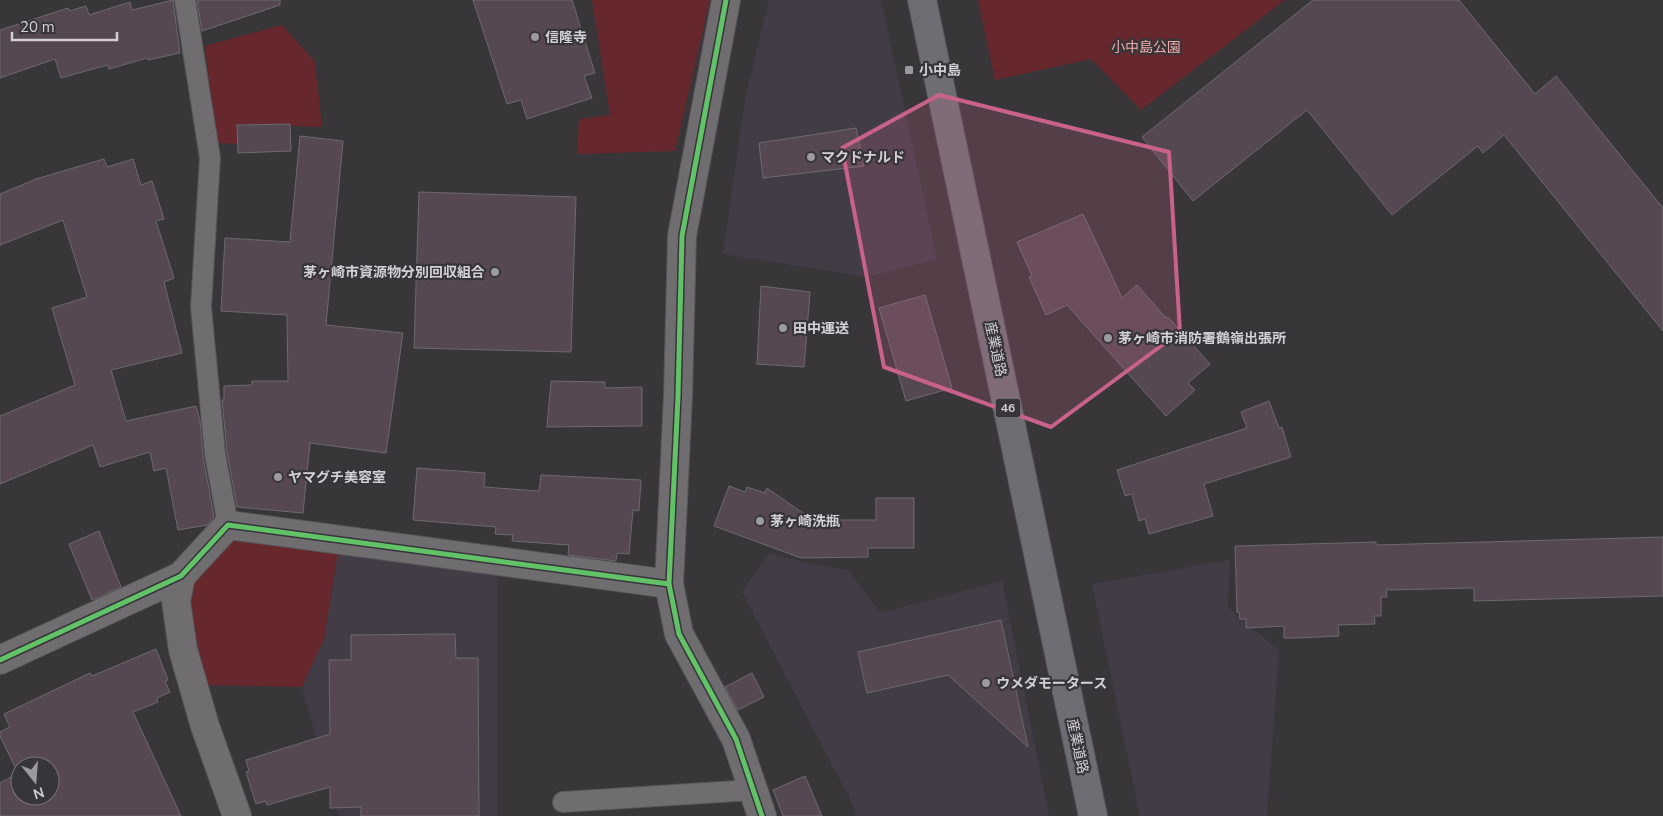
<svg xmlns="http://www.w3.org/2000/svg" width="1663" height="816" font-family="'Nunito Sans','Noto Sans JP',sans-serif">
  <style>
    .built { fill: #423c47 }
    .green { fill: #66282c }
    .building { fill: #564852; stroke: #6c6a6c; fill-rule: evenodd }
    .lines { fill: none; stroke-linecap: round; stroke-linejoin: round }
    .lane-casing { stroke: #565457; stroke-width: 22 }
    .street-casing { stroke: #565457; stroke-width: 30 }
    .primary-casing { stroke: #565457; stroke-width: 30 }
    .lane { stroke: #6f6d70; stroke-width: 20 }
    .street { stroke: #6f6d70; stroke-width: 28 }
    .primary { stroke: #6e6d74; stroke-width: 28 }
    .cycleway-casing { stroke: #38353a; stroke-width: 8 }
    .cycleway { stroke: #61c268; stroke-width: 5 }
    .marked { fill: #c8628b; fill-opacity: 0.2; stroke: #c8628b; stroke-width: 4; stroke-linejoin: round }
    .poi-dot { fill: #9c9a9e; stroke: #38353a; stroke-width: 2 }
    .labels { text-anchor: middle; stroke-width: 4.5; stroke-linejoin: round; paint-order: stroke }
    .shield { fill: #38353a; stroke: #a4a2a6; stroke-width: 1 }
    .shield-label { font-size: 12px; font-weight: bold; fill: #d2d0d4 }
    .poi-label { font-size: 14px; font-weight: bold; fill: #d2d0d4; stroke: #38353a; text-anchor: start }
    .park-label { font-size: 14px; fill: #f2a9a8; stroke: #38353a }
    .street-label { font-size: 14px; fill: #d2d0d4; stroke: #38353a }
  </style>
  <rect width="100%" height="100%" fill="#383639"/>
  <!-- built -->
  <path class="built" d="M 769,0 L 881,0 L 937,259 L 868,277 L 723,254 L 745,100 Z
    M 340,540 L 497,561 L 497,816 L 340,816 L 335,805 L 302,687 L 324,639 Z
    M 770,553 L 814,565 L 848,570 L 881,613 L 1002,581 L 1049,816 L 856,816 L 852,803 L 742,592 Z
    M 1230,560 L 1228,607 L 1279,651 L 1267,816 L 1140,816 L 1092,584 Z"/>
  <!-- green -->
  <path class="green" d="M 592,0 L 710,0 L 675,151 L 577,154 L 579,119 L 610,115 Z
    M 978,0 L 1285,0 L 1141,110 L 1091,59 L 995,80 Z
    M 282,25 L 315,62 L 322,127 L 238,124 L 239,144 L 216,143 L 205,46 Z
    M 228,525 L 340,540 L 324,639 L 302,687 L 204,685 L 181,576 Z"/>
  <!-- building -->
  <path class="building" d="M 173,0 L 180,53 L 148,60 L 147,58 L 109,69 L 107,65 L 61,78 L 55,59 L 0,78 L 0,30 L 68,8 L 69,11 L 86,6 L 89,15 L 130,2 L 132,10 Z
    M 197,0 L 280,0 L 280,5 L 202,31 Z
    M 473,0 L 572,0 L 595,73 L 584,76 L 592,98 L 527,119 L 521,100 L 507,104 Z
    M 1313,0 L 1459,0 L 1535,94 L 1556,76 L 1663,208 L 1663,331 L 1504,135 L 1483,153 L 1478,146 L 1392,215 L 1307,110 L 1193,201 L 1142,137 Z
    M 290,124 L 291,151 L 238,153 L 237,125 Z
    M 856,128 L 864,166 L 763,178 L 759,143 Z
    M 300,136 L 343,141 L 326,325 L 403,333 L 386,453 L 310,443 L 303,513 L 237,507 L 227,452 L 222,400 L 224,400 L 224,386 L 252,385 L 252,381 L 288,381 L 287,315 L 221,311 L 225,238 L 290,242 Z
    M 104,159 L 107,167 L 133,159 L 141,185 L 152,181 L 164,219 L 156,221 L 174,278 L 164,282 L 182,353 L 111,370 L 126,421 L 196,406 L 200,421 L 203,456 L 214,517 L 207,525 L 178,530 L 166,468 L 154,471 L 150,452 L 100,467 L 93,445 L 0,484 L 0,416 L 75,385 L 52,308 L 87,297 L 63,220 L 0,245 L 0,194 L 36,179 Z
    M 419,192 L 576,197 L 571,352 L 414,348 Z
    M 1083,214 L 1122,298 L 1137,285 L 1166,318 L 1168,317 L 1210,364 L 1188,383 L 1195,390 L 1166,416 L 1067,305 L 1046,315 L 1029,277 L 1032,276 L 1017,242 Z
    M 761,286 L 810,292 L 804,367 L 757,364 Z
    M 925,295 L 952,388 L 906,401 L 879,308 Z
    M 551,381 L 605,382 L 605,388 L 642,387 L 642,426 L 547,427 Z
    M 1269,401 L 1279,428 L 1282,427 L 1291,457 L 1204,484 L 1213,516 L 1149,534 L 1145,519 L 1139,521 L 1132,494 L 1125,496 L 1117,470 L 1247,428 L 1241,412 Z
    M 417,468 L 485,473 L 484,487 L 539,491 L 541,475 L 641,480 L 639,511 L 633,510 L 629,554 L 617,553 L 616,561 L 568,555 L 569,545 L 512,541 L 513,535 L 495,534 L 496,527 L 413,520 Z
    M 729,486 L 745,492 L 747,487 L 765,493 L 767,488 L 813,520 L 876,520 L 876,498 L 914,498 L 914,548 L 868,548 L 868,557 L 801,558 L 714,526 Z
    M 99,531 L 121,587 L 92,600 L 69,544 Z
    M 1663,537 L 1663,596 L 1474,601 L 1474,588 L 1386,590 L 1387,597 L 1381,597 L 1381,616 L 1374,616 L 1375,624 L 1338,625 L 1339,636 L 1299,638 L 1284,638 L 1284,626 L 1246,628 L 1246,619 L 1240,619 L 1239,612 L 1237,612 L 1235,546 L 1376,542 L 1376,545 Z
    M 1001,620 L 1028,747 L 948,675 L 867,693 L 858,652 Z
    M 455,634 L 456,658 L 478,658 L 479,816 L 361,816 L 361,807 L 330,808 L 330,787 L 267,805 L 266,801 L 256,804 L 246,772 L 249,771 L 246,760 L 330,734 L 329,660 L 351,660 L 351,635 Z
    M 156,649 L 168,680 L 165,681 L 170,692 L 157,698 L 158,702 L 133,712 L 181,816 L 0,816 L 0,783 L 18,773 L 0,736 L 0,732 L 10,727 L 4,714 L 90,673 L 92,676 ZM 20,766 L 50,766 L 50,796 L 20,796 Z
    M 752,673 L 764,697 L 738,710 L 725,687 Z
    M 805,776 L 822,816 L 783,816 L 773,790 Z"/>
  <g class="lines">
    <!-- lane casing -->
    <g class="lane-casing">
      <path id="lane" d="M 185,0 L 210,158 L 201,307 L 215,454 L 228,525
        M 563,802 L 752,790"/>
    </g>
    <!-- street casing -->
    <g class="street-casing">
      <path id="street" d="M 726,0 L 682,236 L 678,396 L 669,584 L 679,634 L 736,739 L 762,816
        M 181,576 L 176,601 L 183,650 L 205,726 L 237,816
        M 0,660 L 181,576 L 228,525 L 669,584"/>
    </g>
    <!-- primary casing -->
    <g class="primary-casing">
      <path id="primary" d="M 922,0 L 1093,816"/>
    </g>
    <!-- lane -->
    <use href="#lane" class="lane"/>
    <!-- street -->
    <use href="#street" class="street"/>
    <!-- primary -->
    <use href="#primary" class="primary"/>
    <!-- cycleway casing -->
    <g class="cycleway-casing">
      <path id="cycleway" d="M 726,0 L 682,236 L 678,396 L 669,584 L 679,634 L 736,739 L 762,816
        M 0,660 L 181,576 L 228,525 L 669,584"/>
    </g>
    <!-- cycleway -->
    <use href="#cycleway" class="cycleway"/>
  </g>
  <!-- marked area -->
  <path class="marked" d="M 939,95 L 1169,152 L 1180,332 L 1051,427 L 884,367 L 842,148 Z"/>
  <!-- markers -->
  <g class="poi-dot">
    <circle cx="535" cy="37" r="5"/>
    <rect x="904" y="65" width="10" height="10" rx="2.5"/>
    <circle cx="811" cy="157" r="5"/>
    <circle cx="495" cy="272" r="5"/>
    <circle cx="783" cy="328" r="5"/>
    <circle cx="1108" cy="338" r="5"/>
    <circle cx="278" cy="477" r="5"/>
    <circle cx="760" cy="521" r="5"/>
    <circle cx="986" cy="683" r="5"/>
  </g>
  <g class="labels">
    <!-- shield labels -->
    <rect class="shield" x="995.5" y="398.5" width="25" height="19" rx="4"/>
    <g class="shield-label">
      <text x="1008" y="412">46</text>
    </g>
    <!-- poi labels -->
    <g class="poi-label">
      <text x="545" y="42">信隆寺</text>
      <text x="919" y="75">小中島</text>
      <text x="821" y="162">マクドナルド</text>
      <text x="485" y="277" text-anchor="end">茅ヶ崎市資源物分別回収組合</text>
      <text x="793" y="333">田中運送</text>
      <text x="1118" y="343">茅ヶ崎市消防署鶴嶺出張所</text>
      <text x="288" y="482">ヤマグチ美容室</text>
      <text x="770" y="526">茅ヶ崎洗瓶</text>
      <text x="996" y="688">ウメダモータース</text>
    </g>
    <!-- park labels -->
    <g class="park-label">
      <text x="1146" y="52">小中島公園</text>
    </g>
    <!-- street labels -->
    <g class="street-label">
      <text transform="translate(996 349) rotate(78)" y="5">産業道路</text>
      <text transform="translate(1078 746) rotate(78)" y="5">産業道路</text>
    </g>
  </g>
  <!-- north arrow -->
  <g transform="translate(35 781) rotate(163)"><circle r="24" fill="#38353a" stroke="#767378"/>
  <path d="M0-4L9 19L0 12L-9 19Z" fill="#9c9a9e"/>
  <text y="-8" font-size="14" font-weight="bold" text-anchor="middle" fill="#d2d0d4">N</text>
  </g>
  <!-- scale -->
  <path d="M12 32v8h105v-8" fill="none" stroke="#d2d0d4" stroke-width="2.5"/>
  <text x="20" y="32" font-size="15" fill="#d2d0d4" stroke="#38353a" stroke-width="4" paint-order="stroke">20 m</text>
</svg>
